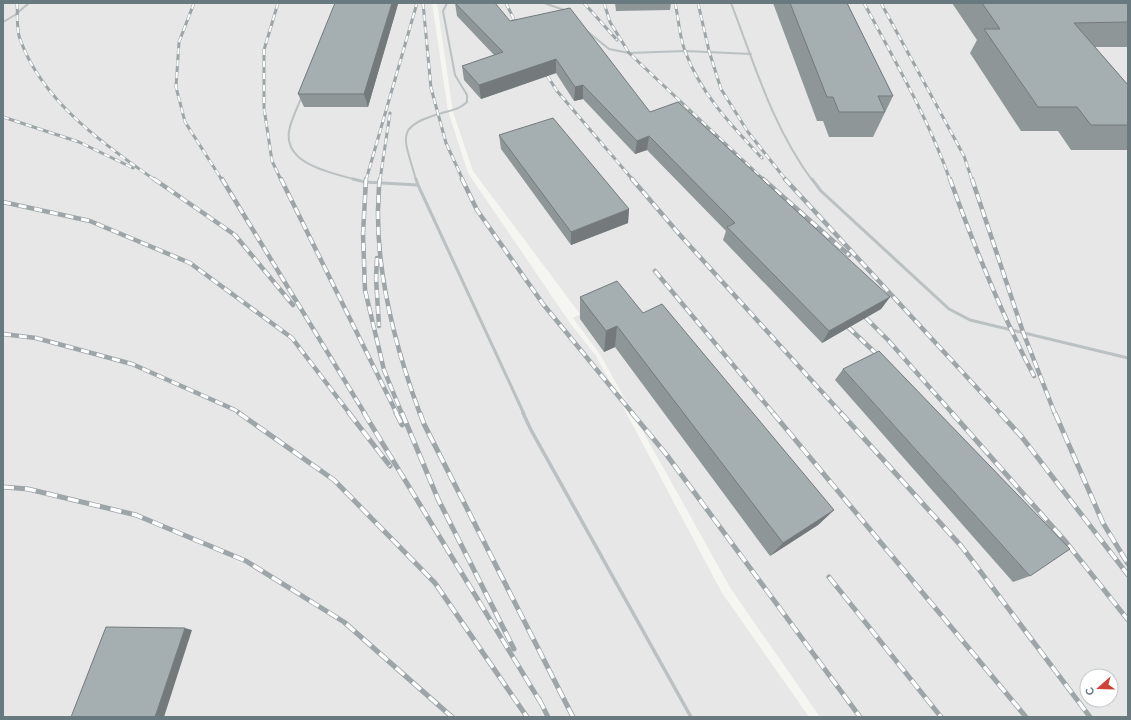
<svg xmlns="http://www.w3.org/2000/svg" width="1131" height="720" font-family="Raleway,sans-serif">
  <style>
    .built { fill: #e6e7e6; fill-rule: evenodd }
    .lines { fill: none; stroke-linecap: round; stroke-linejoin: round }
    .service-far2 { stroke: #bbc0c2; stroke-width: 2 }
    .service-far1 { stroke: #bbc0c2; stroke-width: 3 }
    .service { stroke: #bbc0c2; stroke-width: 3.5 }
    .rail-far2-casing { stroke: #9da5a8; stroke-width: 3 }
    .rail-far1-casing { stroke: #9da5a8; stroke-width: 4.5 }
    .rail-casing { stroke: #9da5a8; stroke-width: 5 }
    .rail-far2 { stroke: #fff; stroke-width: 2; stroke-dasharray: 6; stroke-linecap: butt }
    .rail-far1 { stroke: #fff; stroke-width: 3; stroke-dasharray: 8; stroke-linecap: butt }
    .rail { stroke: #fff; stroke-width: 3.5; stroke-dasharray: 11; stroke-linecap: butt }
    .wall { fill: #8e9698 }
    .shaded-wall { fill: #747a7c }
    .building { fill: #a5aeb1; stroke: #747a7c }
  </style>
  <rect width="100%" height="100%" fill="#f5f5f2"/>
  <!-- built -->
  <path class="built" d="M 3,3 L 432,3 L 448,111 L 468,173 L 570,323 L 596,356 L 722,593 L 809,717 L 3,717 Z
    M 437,3 L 1128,3 L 1128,717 L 820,717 L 731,589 L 601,356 L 573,318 L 580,314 L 473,171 L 453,112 ZM 1087,676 L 1111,676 L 1111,700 L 1087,700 Z"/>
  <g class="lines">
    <!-- service-far2 -->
    <path class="service-far2" d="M 544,3 L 567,11
      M 731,3 C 754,63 773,128 812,180
      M 3,22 L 15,15 L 29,3
      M 588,32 L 609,49 L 629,53 L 685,51 L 751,54
      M 302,96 C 298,107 291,119 289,131 C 284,165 333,173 357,180
      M 416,180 C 405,138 392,127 442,113 C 452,110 460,109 467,102 L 467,95 L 455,75 L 443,11 L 447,3"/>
    <!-- service-far1 -->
    <path class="service-far1" d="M 353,179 L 365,182 L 418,185 L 524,414
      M 416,179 L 418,185
      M 812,179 L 821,191 L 949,309 L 970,320 L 1128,358"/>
    <!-- service -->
    <path class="service" d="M 523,413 L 531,430 L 691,717"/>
    <!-- rail-far2 casing -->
    <g class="rail-far2-casing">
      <path id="rail-far2" d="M 17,3 C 18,14 16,29 20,39 C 42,101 103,144 155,180
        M 194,3 L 179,42 L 176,87 L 185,122 L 222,180
        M 278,3 L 264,50 L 264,108 L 272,161 L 281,180
        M 423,3 L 431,88 L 446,143 L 463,180
        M 506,3 L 519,30
        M 584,3 L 617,40
        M 604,3 L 610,22 L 629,53 L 764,180
        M 675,3 C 679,19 679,36 685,51 C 700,93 732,126 762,158
        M 698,3 L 709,51 L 721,89 L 748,132 L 786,180
        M 864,3 C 895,61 928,118 950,180
        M 881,3 L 964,156 L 972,180
        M 541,66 L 557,91 L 633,180
        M 3,117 L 79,142 L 133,168
        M 366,180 L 417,3
        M 380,180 L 390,113"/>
    </g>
    <!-- rail-far1 casing -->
    <g class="rail-far1-casing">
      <path id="rail-far1" d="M 154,179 L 235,235 L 293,305
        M 222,179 L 365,414
        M 281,179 L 397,414
        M 366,179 L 363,234 L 365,290 L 384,370 L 402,414
        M 380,179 C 378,189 379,199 378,209 C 377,279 396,349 420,414
        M 462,179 L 477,210 L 543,304 L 633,414
        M 632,179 L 680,235 L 842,414
        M 763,179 L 849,255
        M 785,179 L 1001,414
        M 950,179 C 974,246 1001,313 1034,376
        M 972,179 L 1023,332 L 1055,414
        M 3,202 L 90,221 L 190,263 L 292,338 L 350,414
        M 377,258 L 376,278 L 379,326
        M 655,271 L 774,414
        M 866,318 L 888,340 L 953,414
        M 848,327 L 883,360
        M 3,334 L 36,338 L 132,364 L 235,410 L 241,414"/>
    </g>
    <!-- rail casing -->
    <g class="rail-casing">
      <path id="rail" d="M 239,413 L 334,480 L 435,583 L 527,717
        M 349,413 L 390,466
        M 364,413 L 541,703
        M 396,413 L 402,425
        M 402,413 L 438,499 L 514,649
        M 420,413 L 424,424 L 573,717
        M 632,413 L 666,454 L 860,717
        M 773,413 L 1026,717
        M 841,413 L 962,547 L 1090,717
        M 952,413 L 1066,542 L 1128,620
        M 1000,413 L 1021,436 L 1128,575
        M 1055,413 L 1103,523 L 1128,564
        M 3,487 L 28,489 L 136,515 L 246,561 L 344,622 L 452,717
        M 829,577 L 941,717
        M 539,699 L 548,717"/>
    </g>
    <!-- rail-far2 -->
    <use href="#rail-far2" class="rail-far2"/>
    <!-- rail-far1 -->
    <use href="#rail-far1" class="rail-far1"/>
    <!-- rail -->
    <use href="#rail" class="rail"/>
  </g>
  <!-- wall -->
  <path class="wall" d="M 455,3 L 510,21 L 650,112 L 890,297 L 881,309 L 822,343 L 723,240 L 726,231 L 647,150 L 635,154 L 583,99 L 574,101 L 556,73 L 481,99 L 464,80 L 462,66 L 494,55 L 457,16 Z
    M 615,3 L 671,3 L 670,10 L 616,11 Z
    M 773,3 L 847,3 L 893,96 L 873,137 L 829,137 L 823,121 L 817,121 Z
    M 952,3 L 1128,3 L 1128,47 L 1095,47 L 1128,85 L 1128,150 L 1071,150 L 1058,131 L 1021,131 L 970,53 L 977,40 Z
    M 398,4 L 368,107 L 304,107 L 298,94 Z
    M 499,135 L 629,209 L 628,223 L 571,245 L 501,149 Z
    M 580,297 L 643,313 L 834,510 L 818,525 L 770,556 L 615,347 L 604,352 L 580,319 Z
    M 843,369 L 1030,576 L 1013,582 L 835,380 Z"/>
  <!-- shaded-wall -->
  <path class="shaded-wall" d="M 392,3 L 398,3 L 398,4 L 368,107 L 364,94 Z
    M 556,59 L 556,73 L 481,99 L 479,85 Z
    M 583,85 L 583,99 L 574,101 L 575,87 Z
    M 649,136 L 647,150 L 635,154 L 637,141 Z
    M 629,209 L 628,223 L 571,245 L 571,232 Z
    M 890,297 L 881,309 L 822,343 L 829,331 Z
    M 617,326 L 615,347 L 604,352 L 606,331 Z
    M 834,510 L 818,525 L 770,556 L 783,543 Z
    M 185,628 L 192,630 L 164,717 L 155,717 Z"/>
  <!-- building -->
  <path class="building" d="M 335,3 L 392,3 L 364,94 L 298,94 Z
    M 455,3 L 495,3 L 510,21 L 570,8 L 650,112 L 678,102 L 890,297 L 829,331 L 727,227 L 735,223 L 649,136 L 637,141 L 583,85 L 575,87 L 556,59 L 479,85 L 462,66 L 503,52 Z
    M 790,3 L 847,3 L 893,96 L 878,96 L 885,112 L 839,112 L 833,97 L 827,97 Z
    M 982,3 L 1128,3 L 1128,22 L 1074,23 L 1128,85 L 1128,125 L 1091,125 L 1077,107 L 1038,107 L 984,29 L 1000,29 Z
    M 553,118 L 629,209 L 571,232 L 499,135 Z
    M 617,281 L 643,313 L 662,304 L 834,510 L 783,543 L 617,326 L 606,331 L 580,297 Z
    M 879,351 L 1070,549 L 1030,576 L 843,369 Z
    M 106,627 L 185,628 L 155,717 L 71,717 Z"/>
  <!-- border -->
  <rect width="1131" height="720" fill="none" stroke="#687980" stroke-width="8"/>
  <!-- north arrow -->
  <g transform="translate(1099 688) rotate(250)"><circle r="19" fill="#ffffff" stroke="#c3c9cc"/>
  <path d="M0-3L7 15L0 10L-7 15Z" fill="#cf4139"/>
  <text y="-6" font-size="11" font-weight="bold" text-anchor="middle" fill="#687980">С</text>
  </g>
</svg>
